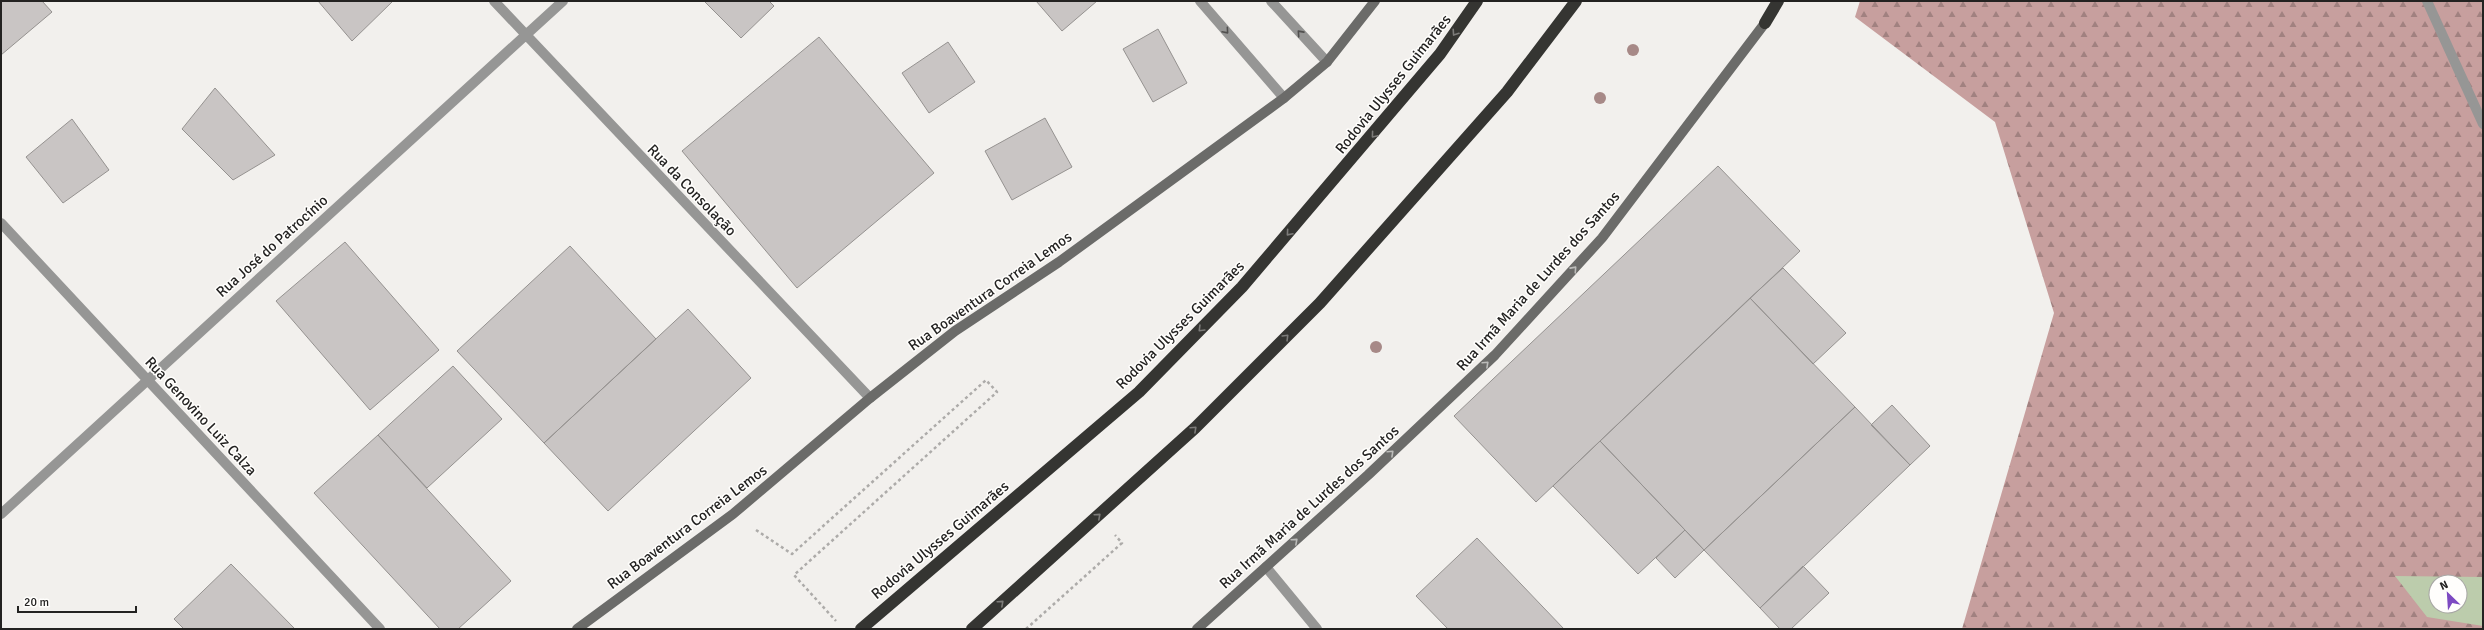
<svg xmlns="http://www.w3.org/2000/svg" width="2484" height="630" font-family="Signika,sans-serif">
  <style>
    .forest { fill: url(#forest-firs); fill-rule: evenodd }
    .water { fill: #bcccac; fill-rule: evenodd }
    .building { fill: #c9c5c4; stroke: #959290 }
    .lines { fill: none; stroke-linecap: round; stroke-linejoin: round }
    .path { stroke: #adaba9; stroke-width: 2.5; stroke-dasharray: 3 3; stroke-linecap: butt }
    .lane { stroke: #969695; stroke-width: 10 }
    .street { stroke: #969695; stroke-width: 10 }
    .secondary { stroke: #6b6b69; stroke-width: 10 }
    .highway { stroke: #353532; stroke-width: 12 }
    .tree { fill: #a78987 }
    .oneway { stroke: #51504f }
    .oneway2 { stroke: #7c7b79 }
    .oneway3 { stroke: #bcbcba }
    .labels { text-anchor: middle; stroke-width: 3; stroke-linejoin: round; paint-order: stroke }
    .street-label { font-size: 15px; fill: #232221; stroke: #fffefc }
  </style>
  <defs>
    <pattern id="forest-firs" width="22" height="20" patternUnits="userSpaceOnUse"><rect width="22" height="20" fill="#c79f9e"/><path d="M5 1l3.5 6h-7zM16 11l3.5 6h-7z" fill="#a18180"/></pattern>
  </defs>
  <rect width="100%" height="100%" fill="#f2f0ed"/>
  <!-- forest -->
  <path class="forest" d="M 1860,1 L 2483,1 L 2483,629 L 1962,629 L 2054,313 L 1995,122 L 1855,17 ZM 2436,582 L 2460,582 L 2460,606 L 2436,606 Z"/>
  <!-- water -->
  <path class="water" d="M 2395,576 L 2483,577 L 2483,626 L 2427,617 ZM 2436,582 L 2460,582 L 2460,606 L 2436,606 Z"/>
  <!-- building -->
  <path class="building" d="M 1,1 L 42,1 L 52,12 L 1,55 Z
    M 318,1 L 393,1 L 352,41 Z
    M 704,1 L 769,1 L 774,6 L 741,38 Z
    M 1036,1 L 1097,1 L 1062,31 Z
    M 1158,29 L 1187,83 L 1153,102 L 1123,49 Z
    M 819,37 L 934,173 L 797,288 L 682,151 Z
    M 948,42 L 975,82 L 929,113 L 902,73 Z
    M 215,88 L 275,155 L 233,180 L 182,129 Z
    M 1045,118 L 1072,167 L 1012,200 L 985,151 Z
    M 72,119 L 109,170 L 63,203 L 26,157 Z
    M 1718,166 L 1800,251 L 1536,502 L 1454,416 Z
    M 345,242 L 439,350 L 370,410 L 276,301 Z
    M 570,246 L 656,339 L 544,443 L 457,351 Z
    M 1783,268 L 1846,333 L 1813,364 L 1750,298 Z
    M 1750,298 L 1855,407 L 1704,550 L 1600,441 Z
    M 688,309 L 751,378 L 608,511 L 544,443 Z
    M 453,366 L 502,419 L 427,488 L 378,435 Z
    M 1892,405 L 1930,446 L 1910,465 L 1871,425 Z
    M 1855,407 L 1910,465 L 1760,608 L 1704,550 Z
    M 378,435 L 511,581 L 458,629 L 440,629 L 314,493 Z
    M 1600,441 L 1685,530 L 1638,574 L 1553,486 Z
    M 1685,530 L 1704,550 L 1675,578 L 1656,558 Z
    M 1477,538 L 1564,629 L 1448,629 L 1416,596 Z
    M 231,564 L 295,629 L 184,629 L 174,619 Z
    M 1803,566 L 1829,593 L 1791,629 L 1780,629 L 1760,608 Z"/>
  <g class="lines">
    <!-- path -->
    <path class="path" d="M 756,530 L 792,554 L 986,380 L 997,392 L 794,575 L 836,621
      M 1026,629 L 1122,543 L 1115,535"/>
    <!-- lane -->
    <path class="lane" d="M 2427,1 L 2483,124
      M 1266,567 L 1317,629"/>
    <!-- street -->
    <path class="street" d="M 494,1 L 870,398
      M 1200,1 L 1284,98
      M 1271,1 L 1327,62
      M 1,223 L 380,629
      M 1,514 L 563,1"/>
    <!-- secondary -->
    <path class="secondary" d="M 577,629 L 733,514 L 870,398 L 955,331 L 1059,262 L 1284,98 L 1327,62 L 1375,1
      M 1197,629 L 1368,475 L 1495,355 L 1602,238 L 1765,23"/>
    <!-- highway -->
    <path class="highway" d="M 1765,23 L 1778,1
      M 861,629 L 1139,392 L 1242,287 L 1440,54 L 1477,1
      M 972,629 L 1195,428 L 1320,303 L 1507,92 L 1576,1"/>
  </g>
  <!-- trees -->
  <g class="tree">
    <circle cx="1633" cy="50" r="6"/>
    <circle cx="1600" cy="98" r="6"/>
    <circle cx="1376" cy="347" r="6"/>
  </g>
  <!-- one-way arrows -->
  <defs><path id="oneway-chevron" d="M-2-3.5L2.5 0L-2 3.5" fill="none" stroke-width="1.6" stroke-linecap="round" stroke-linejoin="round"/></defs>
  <g class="oneway">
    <use href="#oneway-chevron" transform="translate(1226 31) rotate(49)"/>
    <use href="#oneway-chevron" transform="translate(1300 33) rotate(-132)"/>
  </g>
  <g class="oneway2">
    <use href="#oneway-chevron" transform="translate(1455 33) rotate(124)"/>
    <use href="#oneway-chevron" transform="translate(1374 135) rotate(130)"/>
    <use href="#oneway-chevron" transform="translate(1289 233) rotate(131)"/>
    <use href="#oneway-chevron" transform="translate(1201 329) rotate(135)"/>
    <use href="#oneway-chevron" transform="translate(1286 337) rotate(-45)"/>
    <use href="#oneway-chevron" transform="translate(1194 429) rotate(-43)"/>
    <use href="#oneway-chevron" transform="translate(1098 516) rotate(-42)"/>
    <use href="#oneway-chevron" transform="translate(1001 603) rotate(-42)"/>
  </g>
  <g class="oneway3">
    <use href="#oneway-chevron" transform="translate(1574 269) rotate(-48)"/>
    <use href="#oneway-chevron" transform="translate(1486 364) rotate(-43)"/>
    <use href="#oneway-chevron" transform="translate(1391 453) rotate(-43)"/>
    <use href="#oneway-chevron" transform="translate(1295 541) rotate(-42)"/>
  </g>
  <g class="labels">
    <!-- street labels -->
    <g class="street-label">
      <text transform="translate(1393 84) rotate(-51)" y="5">Rodovia Ulysses Guimarães</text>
      <text transform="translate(692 190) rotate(46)" y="5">Rua da Consolação</text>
      <text transform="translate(272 246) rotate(-42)" y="5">Rua José do Patrocínio</text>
      <text transform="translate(1538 281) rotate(-48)" y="5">Rua Irmã Maria de Lurdes dos Santos</text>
      <text transform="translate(990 291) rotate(-35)" y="5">Rua Boaventura Correia Lemos</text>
      <text transform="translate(1180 325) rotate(-45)" y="5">Rodovia Ulysses Guimarães</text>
      <text transform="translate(201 416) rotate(47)" y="5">Rua Genovino Luiz Calza</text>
      <text transform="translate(1309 507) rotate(-42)" y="5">Rua Irmã Maria de Lurdes dos Santos</text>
      <text transform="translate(687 527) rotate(-37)" y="5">Rua Boaventura Correia Lemos</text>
      <text transform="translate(940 540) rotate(-40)" y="5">Rodovia Ulysses Guimarães</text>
    </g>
  </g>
  <!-- border -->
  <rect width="2484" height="630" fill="none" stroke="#232221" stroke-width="4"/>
  <!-- north arrow -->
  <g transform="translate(2448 594) rotate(335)"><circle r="19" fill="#fffefc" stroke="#a7a6a4"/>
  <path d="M0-3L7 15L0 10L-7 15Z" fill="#7d4ac2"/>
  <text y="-6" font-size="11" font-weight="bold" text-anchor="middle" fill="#232221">N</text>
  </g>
  <!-- scale -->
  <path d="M18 606v6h118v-6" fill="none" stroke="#232221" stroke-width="2"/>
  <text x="24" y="606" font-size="12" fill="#232221" stroke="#fffefc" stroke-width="3" paint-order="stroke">20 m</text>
</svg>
